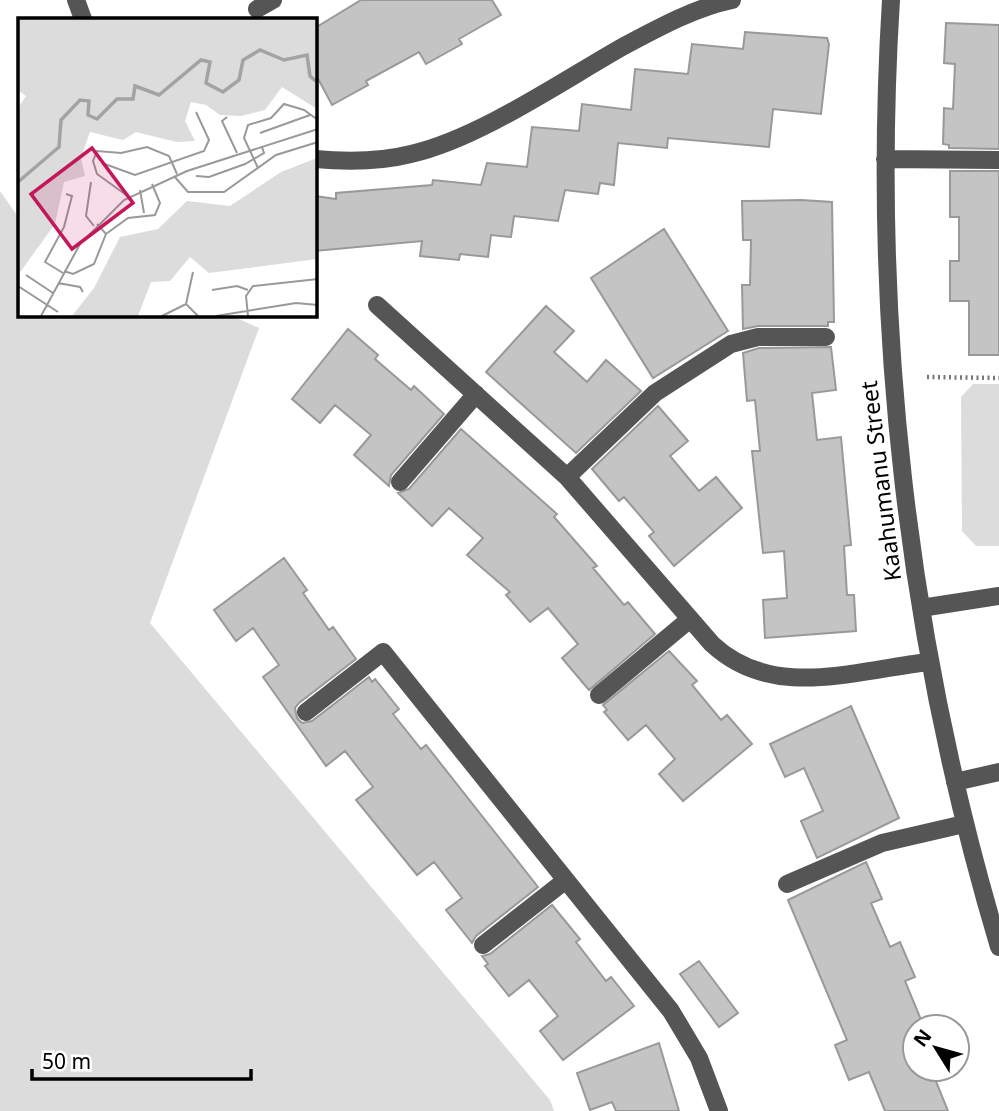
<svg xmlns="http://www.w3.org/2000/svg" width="999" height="1111" font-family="'Noto Sans',sans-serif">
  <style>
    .green { fill: #dcdcdc }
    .building { fill: #c4c4c4; stroke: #999; stroke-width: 2 }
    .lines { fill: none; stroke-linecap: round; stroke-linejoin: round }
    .path { stroke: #777; stroke-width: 4.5; stroke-dasharray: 2 3.5; stroke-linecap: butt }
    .minor { stroke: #555; stroke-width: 18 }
    .labels { text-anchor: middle; stroke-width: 5; stroke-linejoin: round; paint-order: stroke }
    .street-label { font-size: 23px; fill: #000; stroke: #fff }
    .inset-river { fill: none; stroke: #a3a3a3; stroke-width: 3.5 }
    .inset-road { fill: none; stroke: #999; stroke-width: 2 }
    .view { fill: #c2185b; fill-opacity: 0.15; stroke: #c2185b; stroke-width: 3.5 }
    .inset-edge { fill: none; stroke: #000; stroke-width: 3.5 }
  </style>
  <rect width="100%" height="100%" fill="#fff"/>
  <!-- green -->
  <path class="green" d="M 0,191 L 19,218 L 19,315 L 230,315 L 259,328 L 150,623 L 550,1100 L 554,1111 L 0,1111 Z
    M 973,384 L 999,384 L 999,546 L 976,546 L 962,531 L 961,397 Z"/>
  <!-- building -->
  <path class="building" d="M 361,0 L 492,0 L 501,15 L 459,39 L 462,44 L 426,64 L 419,52 L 366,81 L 368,85 L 332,105 L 315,73 L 315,28 Z
    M 946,23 L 999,25 L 999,149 L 949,148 L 949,145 L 943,144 L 944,108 L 953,109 L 955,64 L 944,63 Z
    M 745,32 L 827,38 L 829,44 L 821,114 L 773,109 L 769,147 L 668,138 L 667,148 L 618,143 L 614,185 L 600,183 L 598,194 L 565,190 L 558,221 L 514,216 L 511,237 L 491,235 L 488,257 L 460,254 L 459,260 L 420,256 L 422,241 L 315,251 L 315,196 L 336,199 L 336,193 L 432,185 L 433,180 L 481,185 L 487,163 L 527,167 L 532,127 L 579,131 L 582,104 L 631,110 L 635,69 L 688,74 L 692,44 L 743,49 Z
    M 950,171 L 999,171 L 999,355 L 969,355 L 969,301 L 950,301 L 950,261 L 959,261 L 959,217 L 950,217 Z
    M 801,200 L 832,202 L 834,322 L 828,322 L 828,326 L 758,326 L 743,329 L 742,285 L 750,285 L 751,240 L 743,240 L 742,201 Z
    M 664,229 L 728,331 L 653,378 L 591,278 Z
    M 546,306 L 574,331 L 554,352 L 587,382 L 606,360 L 641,391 L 576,453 L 486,372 Z
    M 348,329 L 378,355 L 375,359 L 411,390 L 414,386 L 444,414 L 391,475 L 389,486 L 354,455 L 371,435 L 335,405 L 320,423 L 292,399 Z
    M 831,347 L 836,390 L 812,393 L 817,440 L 841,437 L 851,545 L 844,546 L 847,595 L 854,595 L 856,631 L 765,638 L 763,600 L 787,598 L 784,551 L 763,553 L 752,451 L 760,451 L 755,400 L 747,401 L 743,353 L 759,348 Z
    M 658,406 L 688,441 L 670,456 L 699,491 L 716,477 L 742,508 L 674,566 L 649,536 L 654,532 L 624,497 L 619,501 L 592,469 Z
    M 461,429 L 557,514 L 554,517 L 597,566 L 593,568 L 624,605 L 628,602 L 655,634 L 589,690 L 562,658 L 578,644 L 548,608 L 530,622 L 506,595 L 510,592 L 467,555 L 483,538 L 449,508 L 432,526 L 398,493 L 409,489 Z
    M 284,558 L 307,590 L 303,593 L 329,630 L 333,627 L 356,659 L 299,703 L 295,708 L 297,718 L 302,723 L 312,721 L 369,677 L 372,682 L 375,679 L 399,709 L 393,714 L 421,749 L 426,745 L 538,887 L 476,936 L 472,943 L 446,910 L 462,898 L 434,862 L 417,875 L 356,800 L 373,787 L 345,751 L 326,766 L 263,677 L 279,665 L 253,628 L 236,641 L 214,610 Z
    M 669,651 L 697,681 L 692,685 L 721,720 L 727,715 L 752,744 L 683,801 L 659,774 L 675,759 L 646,725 L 628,740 L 604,712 L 607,710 L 603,705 Z
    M 851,706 L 899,818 L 817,858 L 801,821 L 823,811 L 804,768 L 785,777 L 770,744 Z
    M 866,862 L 882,899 L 871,903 L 890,947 L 900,942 L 915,977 L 905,981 L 924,1027 L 914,1027 L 915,1069 L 931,1069 L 948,1111 L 885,1111 L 869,1072 L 849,1080 L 835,1045 L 847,1040 L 788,900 Z
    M 552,905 L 580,939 L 576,942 L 606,981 L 611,977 L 634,1006 L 563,1060 L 540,1031 L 558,1016 L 529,980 L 509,996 L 485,966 L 488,964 L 482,956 L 490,954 Z
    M 699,961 L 738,1013 L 719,1027 L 680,974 Z
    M 659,1043 L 679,1111 L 616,1111 L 612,1102 L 590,1110 L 577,1073 Z"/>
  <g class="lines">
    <!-- path -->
    <path class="path" d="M 927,377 L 999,378"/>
    <!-- minor -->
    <path class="minor" d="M 76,0 L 83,19
      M 891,0 C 871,319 907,640 999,947
      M 257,9 L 273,0
      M 315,159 C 347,162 379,162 411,154 C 478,139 562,81 624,46 C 658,28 694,8 732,0
      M 885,159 L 999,160
      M 377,305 L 567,477 L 712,644 C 773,701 855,670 929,662
      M 567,477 L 655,393 L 731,344 L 758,337 L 826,337
      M 400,482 L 476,394
      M 921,608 L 999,596
      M 599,695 L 690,619
      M 306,712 L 383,652 L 671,1011 L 699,1058 L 719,1111
      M 955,782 L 999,772
      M 787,884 L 882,843 L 964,824
      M 483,945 L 566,880"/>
  </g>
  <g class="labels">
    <!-- street labels -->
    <g class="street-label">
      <text transform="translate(881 481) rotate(-97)" y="8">Kaahumanu Street</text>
    </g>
  </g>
  <!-- overview -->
  <g transform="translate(18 18)">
    <rect width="299" height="299" fill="#fff"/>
    <path d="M 0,1 L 299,1 L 299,91 L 264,69 L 247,92 L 223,98 L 202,97 L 188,87 L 173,84 L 167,103 L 177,123 L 159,124 L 118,114 L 105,122 L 72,114 L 63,140 L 67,158 L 46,164 L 37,206 L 0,257 L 0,90 L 8,78 L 0,72 ZM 299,140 L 299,241 L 191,255 L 172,239 L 152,263 L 133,264 L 120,298 L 54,298 L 76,270 L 102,219 L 140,211 L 169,183 L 212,188 L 263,154 Z" fill="#dcdcdc"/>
    <path class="inset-river" d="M 0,164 L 41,129 L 43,102 L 62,82 L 71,83 L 70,97 L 79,101 L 99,81 L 115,81 L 117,68 L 141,77 L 183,42 L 192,44 L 188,65 L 205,74 L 221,62 L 225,42 L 242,32 L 266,42 L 289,37 L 292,58 L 300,65"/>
    <path class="inset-road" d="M 209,99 L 204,103 L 219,135M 242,115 L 292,97M 84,145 L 117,157 L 186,133 L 191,122 L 178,94M 240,150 L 226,120 L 230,107 L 253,100 L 266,86 L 286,92 L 300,102M 156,158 L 170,174 L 206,174 L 258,137 L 300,124M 178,158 L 191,159 L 227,146 L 246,135 L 244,129M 73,164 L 68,198 L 76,208M 122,172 L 126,195M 111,179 L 79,156 L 75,143 L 79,133 L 103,135 L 129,129 L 151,138 L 159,156M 79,206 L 88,216 L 110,200 L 137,197 L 142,185 L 134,166M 46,253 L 55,256 L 76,246 L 88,216M 45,255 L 27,244 L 46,209 L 54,178 L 48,176M 8,257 L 35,275M 40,265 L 62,269 L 65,274M 0,268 L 40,294M 194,272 L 219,268 L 230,272M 168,286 L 175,254M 23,298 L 62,226 L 106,182 L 169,153 L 300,111M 144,298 L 168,286 L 180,298M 198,298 L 278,285 L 300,287M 230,298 L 228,278 L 235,268 L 300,261"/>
    <path class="view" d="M 74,130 L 115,185 L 54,231 L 13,176 Z"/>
    <rect width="299" height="299" class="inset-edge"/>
  </g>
  <!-- north arrow -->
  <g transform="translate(936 1048) rotate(307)"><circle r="33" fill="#ffffff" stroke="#999999" stroke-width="2"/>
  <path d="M0-5L12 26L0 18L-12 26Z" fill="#000000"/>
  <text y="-10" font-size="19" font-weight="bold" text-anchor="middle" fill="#000000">N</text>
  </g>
  <!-- scale -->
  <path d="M32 1069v10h219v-10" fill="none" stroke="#000000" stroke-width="3.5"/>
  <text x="42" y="1069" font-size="21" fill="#000000" stroke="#ffffff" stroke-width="5" paint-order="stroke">50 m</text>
</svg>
